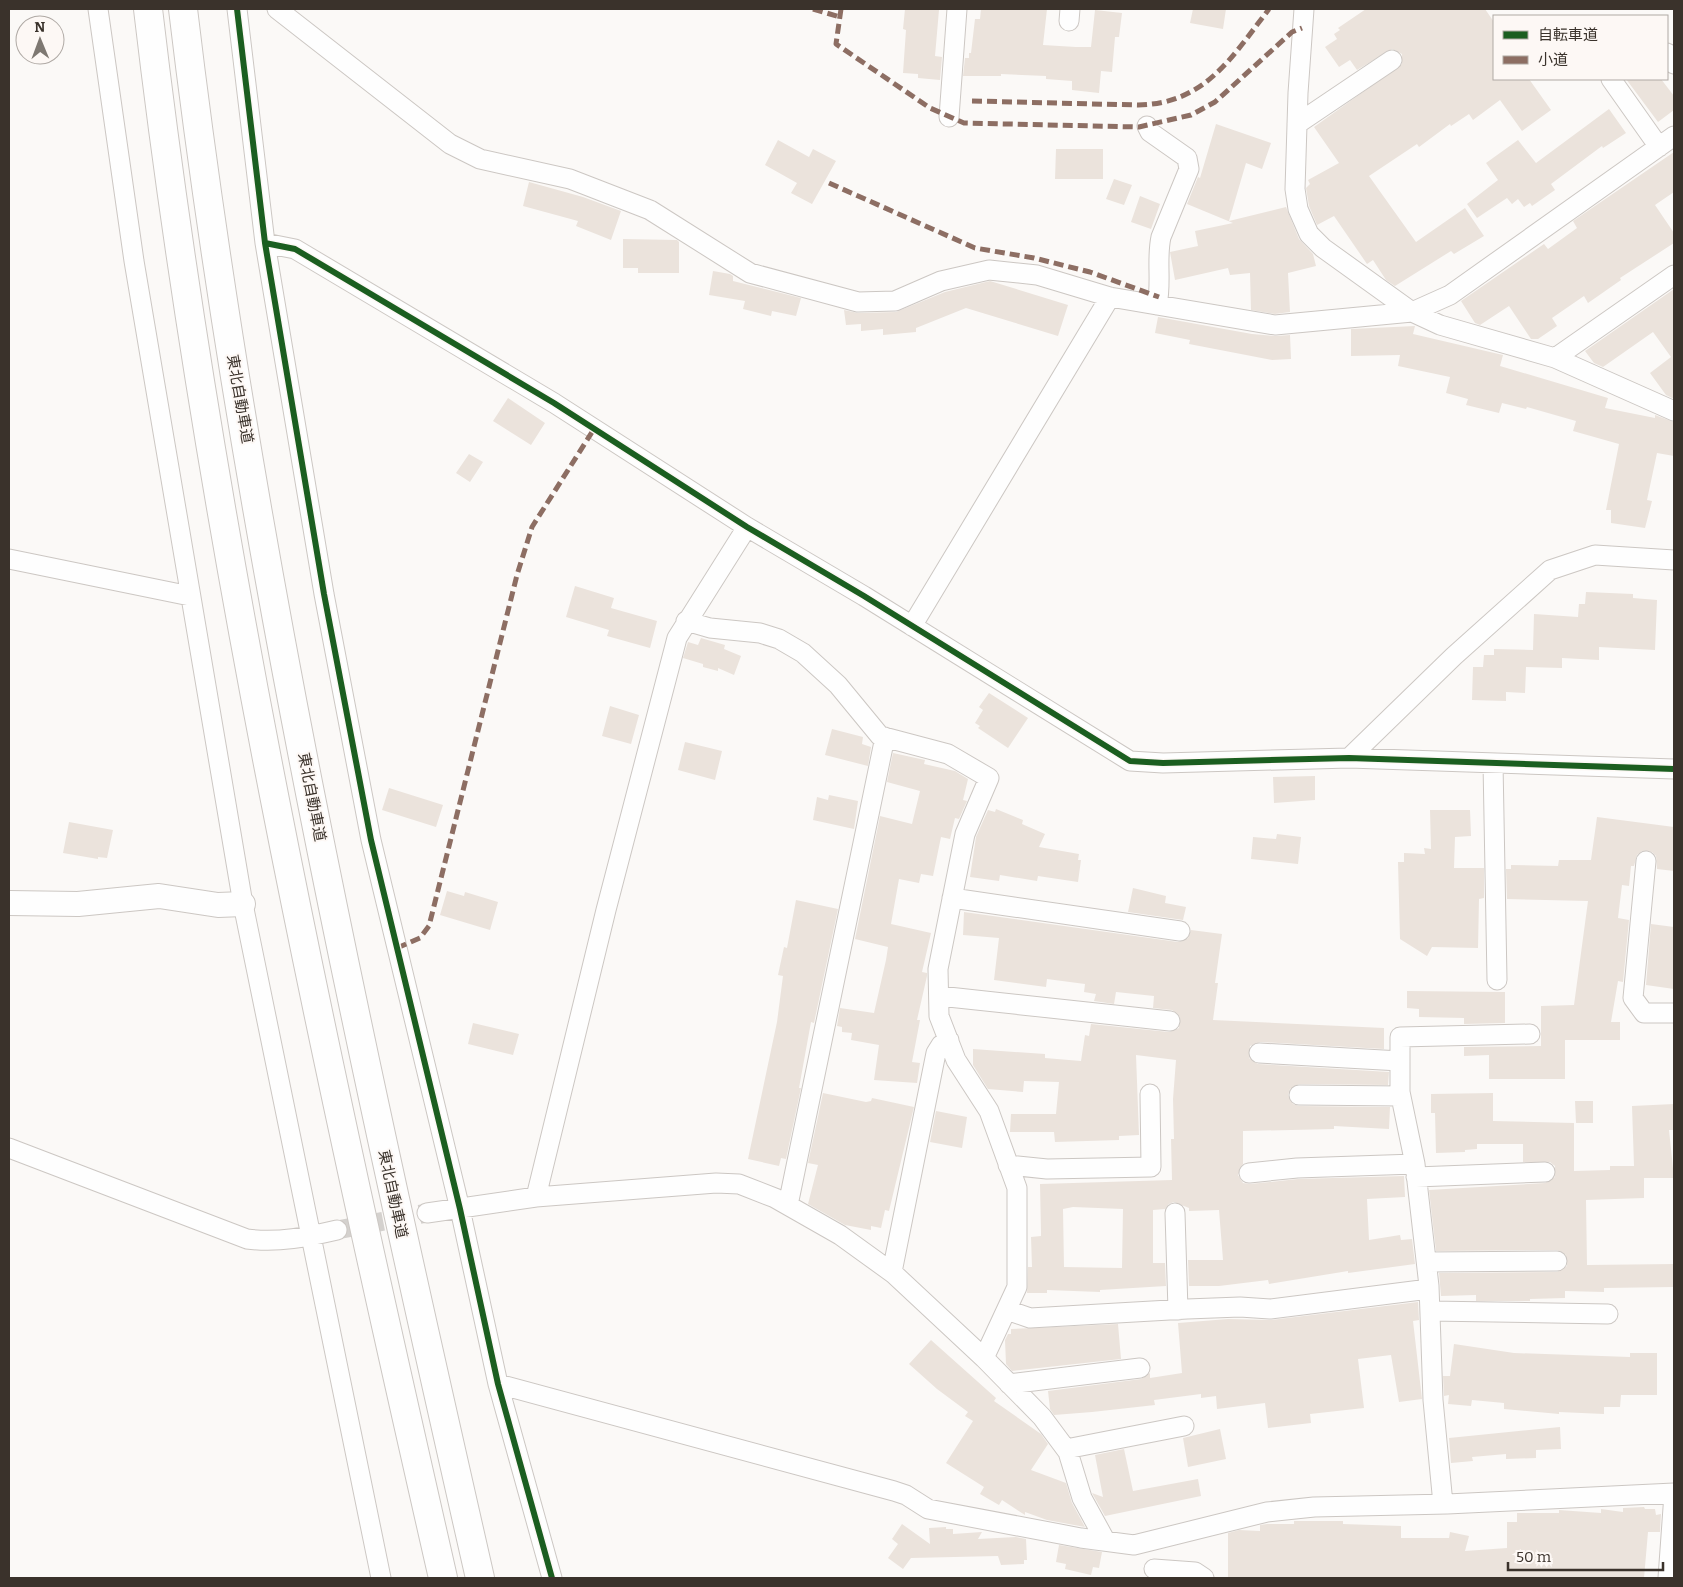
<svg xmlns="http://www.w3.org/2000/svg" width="1683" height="1587" font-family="Bitter,'Noto Sans JP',serif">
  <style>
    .building { fill: #ebe3dc; fill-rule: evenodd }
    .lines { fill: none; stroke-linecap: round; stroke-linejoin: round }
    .minor-tunnel { stroke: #d4d1ce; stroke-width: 19; stroke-dasharray: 19 9; stroke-linecap: butt }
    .minor-casing { stroke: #ccc7c3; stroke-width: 21 }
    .tertiary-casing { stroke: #ccc7c3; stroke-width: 26 }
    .motorway-casing { stroke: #ccc7c3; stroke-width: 30 }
    .minor { stroke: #fefefe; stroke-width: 19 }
    .tertiary { stroke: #fefefe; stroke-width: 24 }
    .motorway { stroke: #fefefe; stroke-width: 28 }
    .quiet { stroke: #8d6e63; stroke-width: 5; stroke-dasharray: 10 5; stroke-linecap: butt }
    .cycleway-casing { stroke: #fdf8f5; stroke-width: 9 }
    .cycleway { stroke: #1b5e20; stroke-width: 6 }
    .labels { text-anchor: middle; stroke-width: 4; stroke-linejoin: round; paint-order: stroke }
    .street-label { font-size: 15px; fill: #3a322b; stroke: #fdf8f5 }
  </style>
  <rect width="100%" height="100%" fill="#fbf9f7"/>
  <!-- building -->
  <path class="building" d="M 905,9 L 939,10 L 935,56 L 942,57 L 940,80 L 918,78 L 918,74 L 903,73 L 906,30 L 903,29 Z
    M 981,9 L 1047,9 L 1043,45 L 1076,47 L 1091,47 L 1095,10 L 1122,13 L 1119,37 L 1115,37 L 1112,72 L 1101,71 L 1099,93 L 1072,90 L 1072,81 L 1046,79 L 1046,76 L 1001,74 L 1001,76 L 963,76 L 965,58 L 969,58 L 969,53 L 971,53 L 975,19 L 980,19 Z
    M 1193,9 L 1226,9 L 1223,29 L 1190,23 Z
    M 1366,9 L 1485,9 L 1494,22 L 1494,79 L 1529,79 L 1551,110 L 1522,131 L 1500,100 L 1473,120 L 1469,114 L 1451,126 L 1450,124 L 1419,147 L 1417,144 L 1369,176 L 1416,242 L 1465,208 L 1484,236 L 1454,254 L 1451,251 L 1395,286 L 1386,280 L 1373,260 L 1367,264 L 1334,216 L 1317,225 L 1309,206 L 1306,188 L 1310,184 L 1308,180 L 1339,163 L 1314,127 L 1402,64 L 1402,54 L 1392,49 L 1357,70 L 1350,60 L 1339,67 L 1325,47 L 1337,39 L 1334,34 L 1340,30 L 1338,28 Z
    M 1626,79 L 1661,79 L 1674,96 L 1674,110 L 1658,122 Z
    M 1609,109 L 1626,133 L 1603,148 L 1602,146 L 1551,184 L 1555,190 L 1532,206 L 1530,203 L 1524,207 L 1518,199 L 1512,204 L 1507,198 L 1477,218 L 1467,204 L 1498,180 L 1486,163 L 1518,140 L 1536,163 Z
    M 1216,124 L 1271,143 L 1262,169 L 1246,163 L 1229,221 L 1286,207 L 1299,239 L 1313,254 L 1316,266 L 1288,273 L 1290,312 L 1275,314 L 1251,310 L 1250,273 L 1230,275 L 1228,268 L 1175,280 L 1170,252 L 1198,246 L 1195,231 L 1233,223 L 1187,204 L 1198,177 L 1200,178 Z
    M 778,140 L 809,157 L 813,149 L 836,161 L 812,204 L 791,193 L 797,183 L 765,165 Z
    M 1056,149 L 1103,149 L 1103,179 L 1055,179 Z
    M 1674,152 L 1674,192 L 1655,205 L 1674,233 L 1674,243 L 1620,278 L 1621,280 L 1588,303 L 1584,296 L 1552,318 L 1557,326 L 1538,339 L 1531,339 L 1509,306 L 1480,325 L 1475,323 L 1461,301 L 1544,244 L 1548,249 L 1577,228 L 1573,221 Z
    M 1114,179 L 1132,185 L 1124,205 L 1106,199 Z
    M 529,182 L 583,197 L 621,211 L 611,240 L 576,226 L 578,221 L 523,206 Z
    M 1140,196 L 1160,204 L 1151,229 L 1131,222 Z
    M 623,239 L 677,240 L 679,242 L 679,273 L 638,273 L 638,268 L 623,268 Z
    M 713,271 L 730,274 L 733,276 L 733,281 L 801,298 L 796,316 L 772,311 L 771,316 L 743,309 L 745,301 L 709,295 Z
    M 990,281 L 1068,305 L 1058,336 L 966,308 L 916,328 L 916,332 L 883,335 L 883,329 L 861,331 L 861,324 L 846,325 L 844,310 L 858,313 L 896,312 L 945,292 Z
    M 1674,289 L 1674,399 L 1666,395 L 1650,373 L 1671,357 L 1653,332 L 1603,367 L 1594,363 L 1585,351 Z
    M 1158,317 L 1252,334 L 1276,336 L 1290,335 L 1291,359 L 1272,360 L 1189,344 L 1190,340 L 1155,333 Z
    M 1415,326 L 1413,334 L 1503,355 L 1500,366 L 1608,398 L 1605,408 L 1655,418 L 1655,415 L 1674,422 L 1674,456 L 1657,453 L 1647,500 L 1652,501 L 1645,528 L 1611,523 L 1611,510 L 1606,510 L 1619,444 L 1573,431 L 1576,421 L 1527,407 L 1526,409 L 1502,403 L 1499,413 L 1466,405 L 1468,399 L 1446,393 L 1450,377 L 1398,366 L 1400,355 L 1351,356 L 1351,329 Z
    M 508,398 L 545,423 L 531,445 L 493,421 Z
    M 469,454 L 483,462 L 470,482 L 456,473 Z
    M 575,586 L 614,598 L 611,608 L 657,621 L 650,648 L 607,636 L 609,630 L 566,617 Z
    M 1586,592 L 1633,594 L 1633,598 L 1657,600 L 1655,650 L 1599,647 L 1599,660 L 1562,658 L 1562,668 L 1526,667 L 1525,693 L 1506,692 L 1506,701 L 1472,700 L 1473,667 L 1483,667 L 1484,655 L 1494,655 L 1494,649 L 1533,650 L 1534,614 L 1578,617 L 1579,604 L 1585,604 Z
    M 701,638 L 725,645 L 724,649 L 741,656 L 734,675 L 718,668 L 718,671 L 703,667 L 703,664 L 683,658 L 688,642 L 698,645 Z
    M 989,693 L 1028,718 L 1008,748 L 978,728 L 980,726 L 975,723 L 983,710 L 979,707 Z
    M 610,706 L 639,715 L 631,744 L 602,736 Z
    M 832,729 L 863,737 L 862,744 L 871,747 L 868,766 L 825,755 Z
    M 685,742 L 722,751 L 715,780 L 678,770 Z
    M 893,753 L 925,760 L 924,764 L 955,771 L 968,779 L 963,800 L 967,801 L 959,819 L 955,818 L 950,839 L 941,837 L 933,876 L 921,874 L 919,883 L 899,879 L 891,924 L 931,933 L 922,972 L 927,973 L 927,976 L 917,1020 L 920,1020 L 912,1062 L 920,1063 L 917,1083 L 874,1080 L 879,1045 L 851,1040 L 852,1033 L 842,1032 L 842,1027 L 837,1026 L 840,1008 L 874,1013 L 886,960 L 888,947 L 855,939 L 880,816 L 912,824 L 920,791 L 887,782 Z
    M 1315,776 L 1315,800 L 1274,803 L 1273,777 Z
    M 389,788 L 443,805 L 436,827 L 382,810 Z
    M 829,795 L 858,801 L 854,829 L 813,820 L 817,797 L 828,800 Z
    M 996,809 L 1023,820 L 1022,824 L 1045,834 L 1039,847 L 1079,854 L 1078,860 L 1081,860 L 1078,882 L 1038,876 L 1037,881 L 1000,875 L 999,881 L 970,877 L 976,837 L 988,810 L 995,812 Z
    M 1430,810 L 1470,810 L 1471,836 L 1455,837 L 1454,868 L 1484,868 L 1484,898 L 1479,899 L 1478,948 L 1432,947 L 1427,956 L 1400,939 L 1398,862 L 1404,862 L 1404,853 L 1425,854 L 1424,848 L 1431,849 Z
    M 1597,817 L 1674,827 L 1674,871 L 1657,869 L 1656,856 L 1652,852 L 1642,851 L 1637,855 L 1634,866 L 1631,866 L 1629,886 L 1622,885 L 1618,918 L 1629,920 L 1623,982 L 1618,981 L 1611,1022 L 1620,1022 L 1620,1040 L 1565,1040 L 1565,1079 L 1489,1079 L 1489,1055 L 1464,1056 L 1464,1047 L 1541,1046 L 1541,1006 L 1574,1005 L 1588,901 L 1507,899 L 1506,869 L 1511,869 L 1511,865 L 1558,866 L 1559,860 L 1591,860 Z
    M 69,822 L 113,830 L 107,858 L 98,857 L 98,859 L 63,853 Z
    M 1277,834 L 1301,837 L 1298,864 L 1251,859 L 1253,837 L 1276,839 Z
    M 1133,888 L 1166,896 L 1165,903 L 1186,907 L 1183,920 L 1128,912 Z
    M 447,891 L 464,896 L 465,892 L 498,902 L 490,930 L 440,915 Z
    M 796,900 L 838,909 L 814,1023 L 811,1022 L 799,1088 L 801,1088 L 786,1159 L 781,1158 L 779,1166 L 748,1159 L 777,1022 L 783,976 L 778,975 L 784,947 L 787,948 Z
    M 964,912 L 1178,942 L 1188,938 L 1191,930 L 1222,934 L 1215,983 L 1218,983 L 1213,1020 L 1384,1028 L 1384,1049 L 1260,1042 L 1250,1046 L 1249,1058 L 1258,1064 L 1389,1072 L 1388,1085 L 1299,1084 L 1290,1089 L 1288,1095 L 1293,1104 L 1299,1106 L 1390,1107 L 1389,1129 L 1334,1126 L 1334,1129 L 1243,1131 L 1243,1164 L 1238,1175 L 1243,1183 L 1250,1184 L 1298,1179 L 1404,1176 L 1405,1197 L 1367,1199 L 1369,1240 L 1400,1235 L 1401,1240 L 1412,1239 L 1415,1264 L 1348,1273 L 1348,1271 L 1269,1284 L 1268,1280 L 1219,1286 L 1189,1286 L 1188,1260 L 1223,1260 L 1219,1210 L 1189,1211 L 1189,1208 L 1174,1202 L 1169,1204 L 1165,1209 L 1153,1210 L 1153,1263 L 1165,1263 L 1166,1286 L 1100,1290 L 1100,1292 L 1047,1290 L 1047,1293 L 1027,1293 L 1028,1267 L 1032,1267 L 1031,1237 L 1041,1236 L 1041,1232 L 1040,1184 L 1172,1180 L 1171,1139 L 1174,1139 L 1173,1099 L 1176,1060 L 1136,1055 L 1139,1135 L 1119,1136 L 1119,1140 L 1055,1142 L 1054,1132 L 1010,1132 L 1011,1114 L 1056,1114 L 1059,1082 L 1024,1081 L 1023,1092 L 988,1089 L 973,1065 L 973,1049 L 1045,1054 L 1045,1058 L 1081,1061 L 1085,1035 L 1089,1036 L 1091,1024 L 1169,1032 L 1179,1028 L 1180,1017 L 1172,1010 L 1153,1008 L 1154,996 L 1116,992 L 1114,1004 L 1094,1001 L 1096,994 L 1084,992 L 1085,984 L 1047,979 L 1046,987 L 994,980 L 999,938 L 963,935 ZM 1073,1207 L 1123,1209 L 1122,1268 L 1064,1267 L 1063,1209 Z
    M 1651,924 L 1674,927 L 1674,989 L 1646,985 Z
    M 1407,991 L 1505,992 L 1505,1023 L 1464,1024 L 1464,1018 L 1419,1017 L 1419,1009 L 1407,1008 Z
    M 473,1023 L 519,1034 L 513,1055 L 468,1044 Z
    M 823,1093 L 866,1102 L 871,1101 L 872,1098 L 914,1107 L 889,1211 L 885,1210 L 881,1228 L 871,1226 L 871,1230 L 845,1225 L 808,1204 L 818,1165 L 808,1163 Z
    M 1493,1093 L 1493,1121 L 1574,1123 L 1574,1171 L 1610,1170 L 1610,1166 L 1634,1166 L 1632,1106 L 1674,1104 L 1674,1130 L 1669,1130 L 1674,1178 L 1644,1178 L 1644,1198 L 1586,1200 L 1587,1265 L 1674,1264 L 1674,1287 L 1604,1288 L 1604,1292 L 1565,1291 L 1565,1298 L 1530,1299 L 1530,1301 L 1476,1301 L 1476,1295 L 1441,1296 L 1439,1273 L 1557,1272 L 1567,1266 L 1566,1255 L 1557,1250 L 1436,1251 L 1429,1190 L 1545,1183 L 1555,1177 L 1555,1166 L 1550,1162 L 1523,1162 L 1523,1144 L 1477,1144 L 1477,1149 L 1465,1150 L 1465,1152 L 1436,1153 L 1435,1113 L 1431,1113 L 1431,1094 Z
    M 1575,1101 L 1593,1101 L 1593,1123 L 1576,1123 Z
    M 936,1111 L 967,1117 L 962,1148 L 930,1142 Z
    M 1418,1302 L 1419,1320 L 1413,1321 L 1422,1399 L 1399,1402 L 1391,1355 L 1358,1359 L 1364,1408 L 1310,1414 L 1311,1423 L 1268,1428 L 1265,1403 L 1217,1409 L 1216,1396 L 1201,1398 L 1201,1394 L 1154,1400 L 1155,1405 L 1092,1412 L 1054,1415 L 1050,1409 L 1048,1391 L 1141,1379 L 1150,1373 L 1150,1378 L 1182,1373 L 1178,1323 L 1228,1319 L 1271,1320 Z
    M 1118,1324 L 1121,1359 L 1012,1371 L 1006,1364 L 1005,1340 L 1008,1334 L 1011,1334 L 1011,1329 Z
    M 931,1340 L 996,1398 L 994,1401 L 1041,1434 L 1048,1444 L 1031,1470 L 1066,1483 L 1072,1503 L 1085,1527 L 1047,1520 L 1025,1512 L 1025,1515 L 1002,1500 L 999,1505 L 980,1494 L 984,1487 L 946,1463 L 973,1421 L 965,1416 L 968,1412 L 937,1389 L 909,1364 Z
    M 1454,1344 L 1514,1353 L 1630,1357 L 1630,1353 L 1657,1353 L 1657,1395 L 1621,1395 L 1620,1407 L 1604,1407 L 1604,1414 L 1559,1412 L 1559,1414 L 1504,1409 L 1504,1403 L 1472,1400 L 1471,1406 L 1448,1404 L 1449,1395 L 1444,1396 L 1443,1376 L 1450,1376 Z
    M 1560,1427 L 1561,1449 L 1536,1450 L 1536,1458 L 1506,1459 L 1506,1454 L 1472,1457 L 1473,1461 L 1451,1463 L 1449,1438 Z
    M 1220,1429 L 1226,1459 L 1188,1467 L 1183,1438 Z
    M 1124,1449 L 1133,1491 L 1198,1479 L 1201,1496 L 1105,1516 L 1092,1493 L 1103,1497 L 1095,1455 Z
    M 1644,1507 L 1645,1509 L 1655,1509 L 1656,1515 L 1661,1514 L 1660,1532 L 1648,1532 L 1644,1578 L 1228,1578 L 1228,1533 L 1239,1530 L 1260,1531 L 1260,1525 L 1267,1524 L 1294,1524 L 1294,1521 L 1343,1521 L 1343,1524 L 1401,1526 L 1401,1538 L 1449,1538 L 1450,1532 L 1469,1536 L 1465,1551 L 1507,1548 L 1507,1522 L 1517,1522 L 1517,1513 L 1559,1513 L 1559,1510 L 1601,1513 L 1601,1509 L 1623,1512 L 1623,1508 Z
    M 902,1524 L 930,1544 L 929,1528 L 946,1527 L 946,1529 L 953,1529 L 953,1534 L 982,1532 L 978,1539 L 1016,1537 L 1026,1539 L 1027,1560 L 1024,1560 L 1024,1564 L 1001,1565 L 998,1556 L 911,1558 L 903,1569 L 888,1558 L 898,1544 L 892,1539 Z
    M 1059,1545 L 1102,1552 L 1099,1568 L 1093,1567 L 1091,1575 L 1065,1569 L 1066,1564 L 1056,1562 Z"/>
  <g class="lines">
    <!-- minor-tunnel -->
    <path class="minor-tunnel" d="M 337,1230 L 427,1213"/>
    <!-- minor casing -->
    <g class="minor-casing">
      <path id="minor" d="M 98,9 L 134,261 L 243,904 L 381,1578
        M 237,9 L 265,243 L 324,594 L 371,840 L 460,1209 L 498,1384 L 552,1578
        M 277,9 L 450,144 L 480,159 L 570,179 L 650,210 L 750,273 L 858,302 L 895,301 L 941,281 L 989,270 L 1037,275 L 1110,297 L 1275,325 L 1412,312 L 1450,295 L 1674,136
        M 1304,9 L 1298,93 L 1295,189 L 1298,209 L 1309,234 L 1323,248 L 1412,312 L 1440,325 L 1555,358 L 1674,411
        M 1069,21 L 1070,9
        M 1667,53 L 1674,64
        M 1611,79 L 1659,147
        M 949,117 L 957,9
        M 1297,124 L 1392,60
        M 1147,126 L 1150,132 L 1187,158 L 1189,169 L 1161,237 C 1156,260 1162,282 1157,305
        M 265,243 L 295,249 L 554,403 L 747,527 L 864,596 L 1130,761 L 1163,763 L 1349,758 L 1674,769
        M 1555,358 L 1674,275
        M 9,559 L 190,596
        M 686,621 L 710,628 L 760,633 L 779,639 L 803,653 L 838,685 L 880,736 L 948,754 L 989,778 L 965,834 L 938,969 L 939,1016 L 956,1060 L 989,1111 L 1017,1188 L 1017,1287 L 984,1358
        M 912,626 L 1110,297
        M 1349,758 L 1454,656 L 1550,570 L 1595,555 L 1674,560
        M 1493,763 L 1497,980
        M 1646,861 L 1633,998 L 1644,1013 L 1674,1013
        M 952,898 L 1180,931
        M 939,996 L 1170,1021
        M 1259,1053 L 1400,1061
        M 1299,1095 L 1401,1096
        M 9,1148 L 247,1239 C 279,1243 307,1237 337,1230
        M 1008,1165 L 1047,1169 L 1151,1167 L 1150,1094
        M 1249,1173 L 1297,1168 L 1415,1164
        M 1416,1177 L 1545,1172
        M 536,1197 L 606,910 L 677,638 L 747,527
        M 788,1205 L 885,737
        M 427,1213 L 536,1197 L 716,1183 L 739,1184 L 775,1198 L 840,1235 L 894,1274 L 984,1358 L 1042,1417 L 1068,1452 L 1082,1498 L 1105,1540
        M 1175,1213 L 1178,1310
        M 1427,1262 L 1557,1261
        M 892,1272 L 936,1053 L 941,1045 L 949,1040
        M 1007,1310 L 1030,1318 L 1187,1309 L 1240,1307 L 1270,1309 L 1429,1289
        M 1430,1311 L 1608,1314
        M 498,1384 L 894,1491 L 906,1495 L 928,1509 L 1081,1538 L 1134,1545 L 1267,1512 L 1314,1507 L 1447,1504 L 1674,1493
        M 1009,1384 L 1140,1368
        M 1066,1449 L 1184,1426
        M 1443,1504 L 1433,1400 L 1429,1286 L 1415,1164 L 1400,1092 L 1400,1037 L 1530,1034
        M 1154,1569 L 1195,1572 L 1204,1578
        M 1668,1578 L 1674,1494"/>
    </g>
    <!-- tertiary casing -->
    <g class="tertiary-casing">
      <path id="tertiary" d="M 9,903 L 78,904 L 159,896 L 218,905 L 243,904"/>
    </g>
    <!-- motorway casing -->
    <g class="motorway-casing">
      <path id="motorway" d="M 148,9 C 210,538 325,1060 443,1578
        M 183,9 C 246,538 362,1059 480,1578"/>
    </g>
    <!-- minor -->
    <use href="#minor" class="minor"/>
    <!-- tertiary -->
    <use href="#tertiary" class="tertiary"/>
    <!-- motorway -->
    <use href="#motorway" class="motorway"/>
    <!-- quiet -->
    <path class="quiet" d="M 813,9 L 840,17
      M 841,9 L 836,44 L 930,108 L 964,123 L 1139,127 L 1191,115 L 1215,102 L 1292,32 L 1302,28
      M 972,101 L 1138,105 C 1205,104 1232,57 1269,9
      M 829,183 L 975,248 L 1034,258 L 1090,272 L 1159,297
      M 397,948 L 420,938 L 429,926 L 517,575 L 532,527 L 594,429"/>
    <!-- cycleway casing -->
    <g class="cycleway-casing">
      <path id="cycleway" d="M 237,9 L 265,243 L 324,594 L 371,840 L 460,1209 L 498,1384 L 552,1578
        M 265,243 L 295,249 L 554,403 L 747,527 L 864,596 L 1130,761 L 1163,763 L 1349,758 L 1674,769"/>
    </g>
    <!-- cycleway -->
    <use href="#cycleway" class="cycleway"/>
  </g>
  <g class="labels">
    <!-- street labels -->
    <g class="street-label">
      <text transform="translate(240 399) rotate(80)" y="5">東北自動車道</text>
      <text transform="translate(312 797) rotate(79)" y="5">東北自動車道</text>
      <text transform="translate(393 1194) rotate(78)" y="5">東北自動車道</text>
    </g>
  </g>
  <!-- border -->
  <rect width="1683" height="1587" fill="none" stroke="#3a322b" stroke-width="20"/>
  <!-- legend -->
  <rect x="1493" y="15" width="175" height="65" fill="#fdf8f5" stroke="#afa9a4"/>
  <rect x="1503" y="31" width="25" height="8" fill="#1b5e20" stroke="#afa9a4"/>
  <text x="1538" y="40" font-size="15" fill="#3a322b">自転車道</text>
  <rect x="1503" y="56" width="25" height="8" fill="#8d6e63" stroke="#afa9a4"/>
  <text x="1538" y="65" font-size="15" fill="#3a322b">小道</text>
  <!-- north arrow -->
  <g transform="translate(40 40) rotate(359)"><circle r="24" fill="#fdf8f5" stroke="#afa9a4"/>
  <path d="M0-4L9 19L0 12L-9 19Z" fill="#7e7872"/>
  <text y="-8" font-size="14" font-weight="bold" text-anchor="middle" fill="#3a322b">N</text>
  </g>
  <!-- scale -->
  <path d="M1508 1562v8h155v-8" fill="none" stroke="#3a322b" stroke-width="2.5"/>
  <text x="1516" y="1562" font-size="15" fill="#3a322b" stroke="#fdf8f5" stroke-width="4" paint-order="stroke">50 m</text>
</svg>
